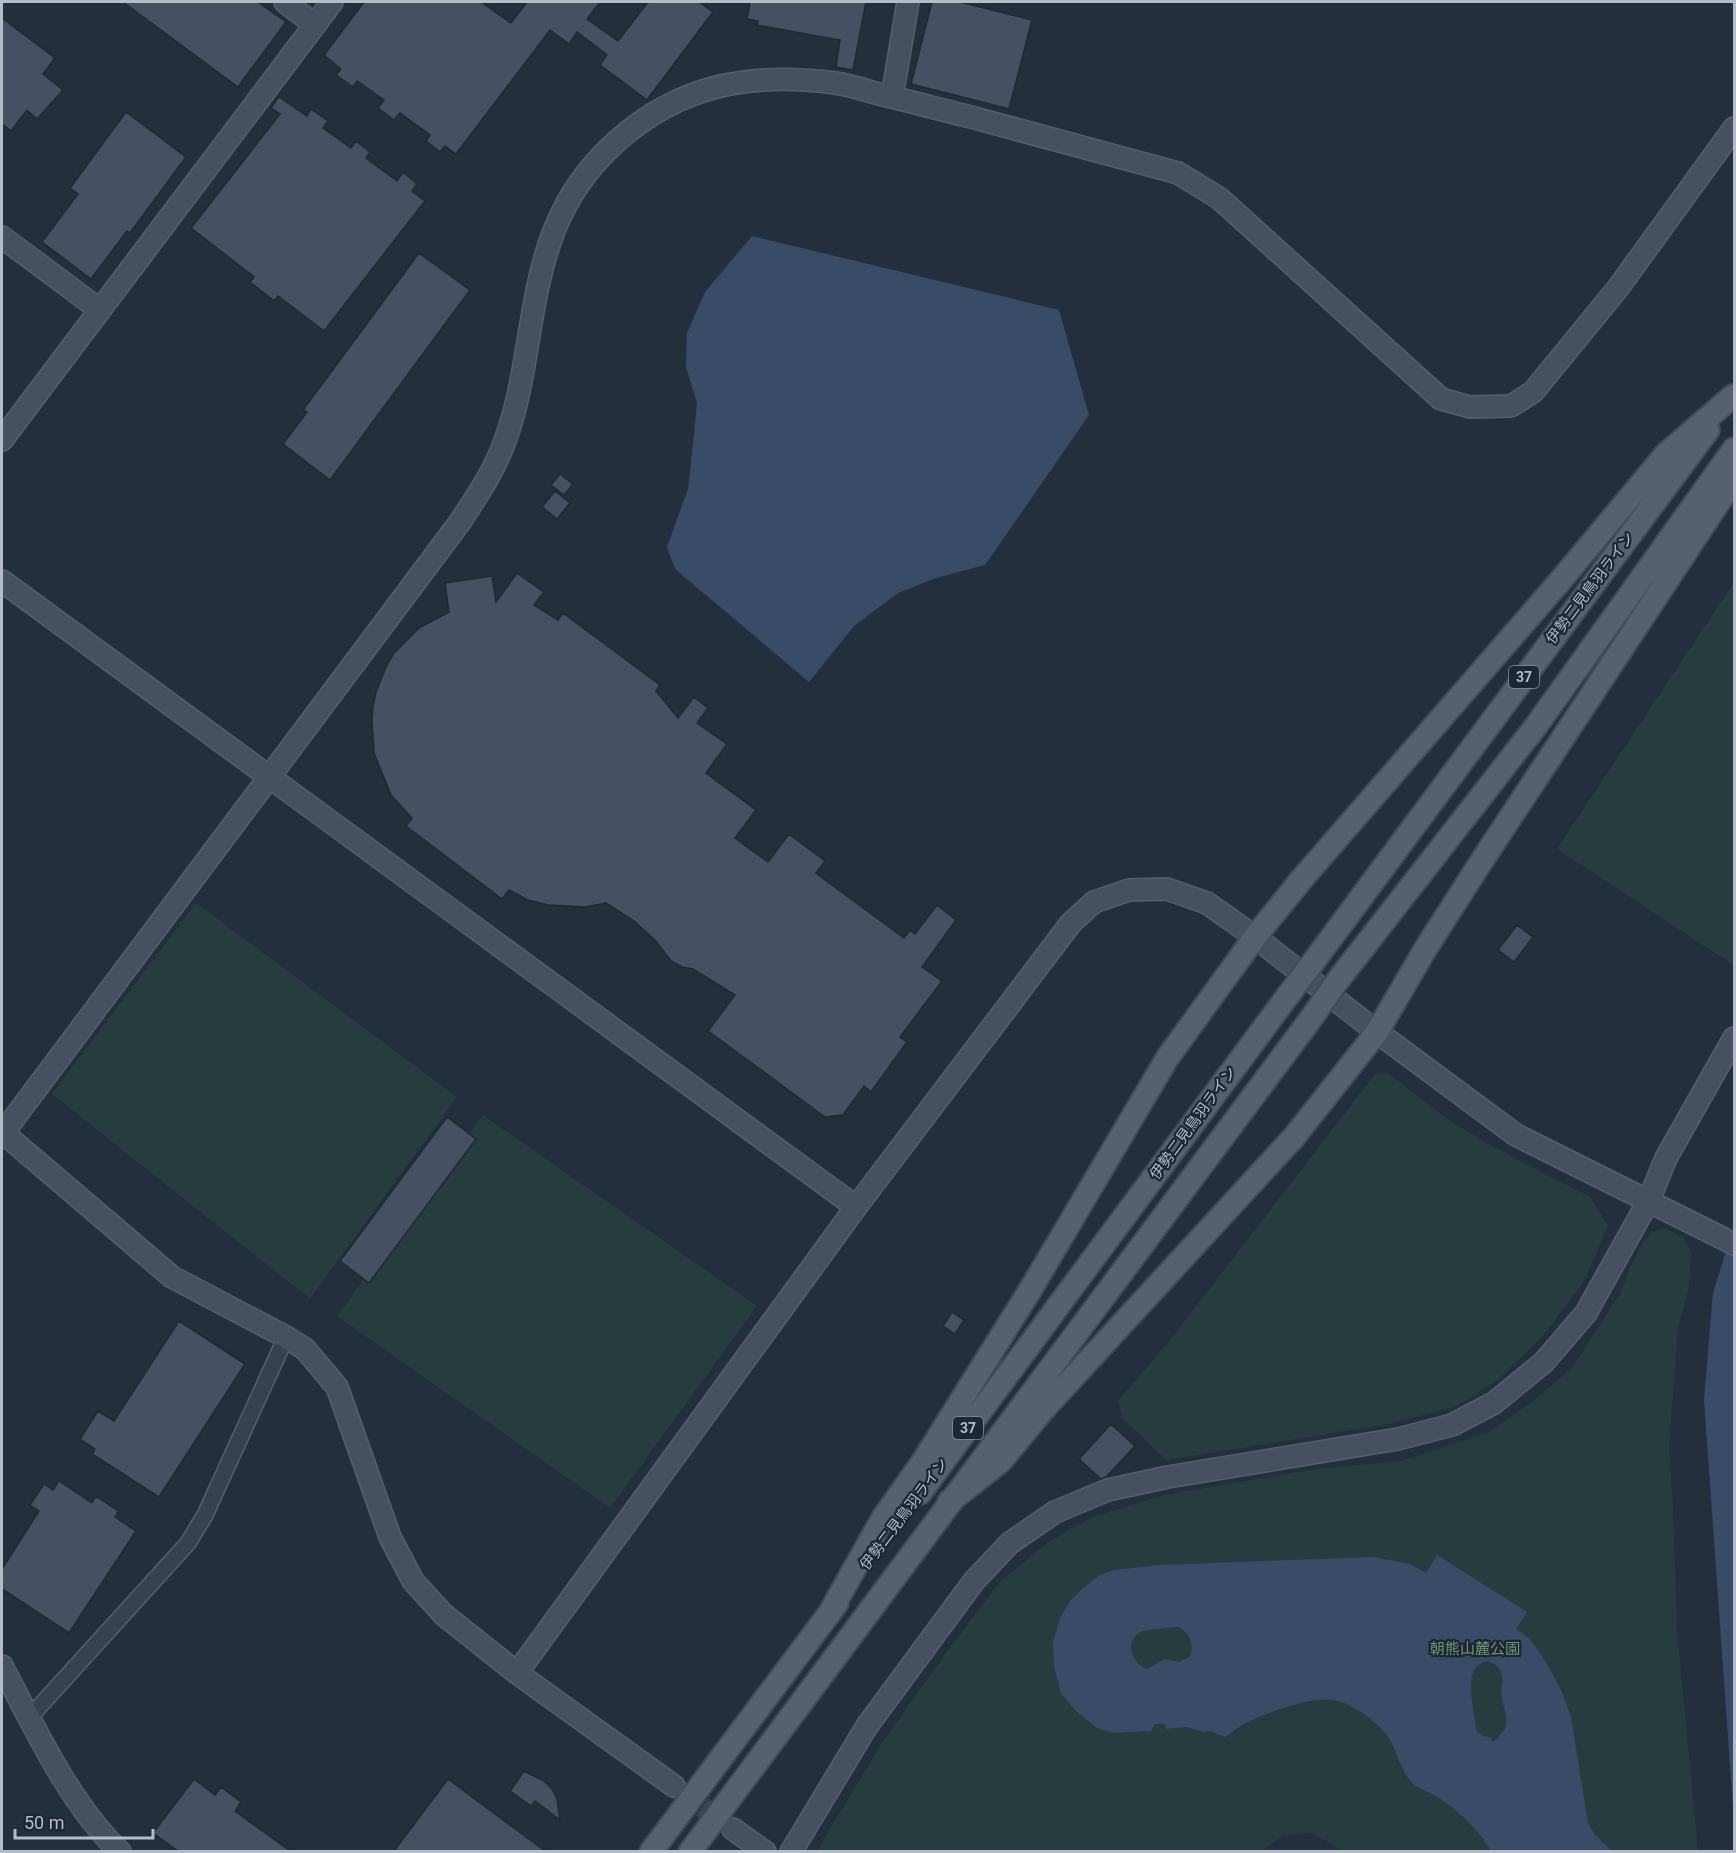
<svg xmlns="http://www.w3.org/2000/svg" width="1736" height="1853" font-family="Roboto,'Noto Sans JP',sans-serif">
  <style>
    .green { fill: #263c3f }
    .water { fill: #394c67; fill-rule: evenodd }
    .building { fill: #455162; stroke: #1f2835; stroke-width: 1.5 }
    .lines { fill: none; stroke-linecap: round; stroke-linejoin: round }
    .secondary-tunnel { stroke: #3a4453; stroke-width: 21; stroke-dasharray: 21 10; stroke-linecap: butt }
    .street-casing { stroke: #565f6c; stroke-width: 18 }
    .secondary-casing { stroke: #565f6c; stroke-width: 24 }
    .primary-casing { stroke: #414a57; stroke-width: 26 }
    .street { stroke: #38414e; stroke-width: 15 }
    .secondary { stroke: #465061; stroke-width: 21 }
    .primary { stroke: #56606e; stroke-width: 22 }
    .primary-bridge-casing { stroke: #414a57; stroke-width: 26; stroke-linecap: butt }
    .primary-bridge { stroke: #56606e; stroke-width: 22 }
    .labels { text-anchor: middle; stroke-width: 4.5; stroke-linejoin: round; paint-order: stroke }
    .shield { fill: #1d2633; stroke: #878f9c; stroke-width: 1.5 }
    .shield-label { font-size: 14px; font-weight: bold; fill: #b4bcc9 }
    .street-label { font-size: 15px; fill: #b4bcc9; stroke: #1d2633 }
    .park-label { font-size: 15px; fill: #6b9a76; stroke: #1d2633 }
  </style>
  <rect width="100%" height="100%" fill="#242f3e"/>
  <!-- green -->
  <path class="green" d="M 1734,582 L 1734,960 L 1732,964 L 1557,849 Z
    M 196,903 L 457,1097 L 310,1299 L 52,1094 Z
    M 1388,1073 L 1450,1121 L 1501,1151 L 1590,1197 L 1608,1226 L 1584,1281 L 1543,1336 L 1498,1380 L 1457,1406 L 1389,1424 L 1166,1460 L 1123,1419 L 1118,1401 L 1170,1340 L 1375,1074 Z
    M 483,1115 L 757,1306 L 610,1508 L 337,1316 Z
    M 1664,1228 L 1683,1237 L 1691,1252 L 1689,1288 L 1678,1327 L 1669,1447 L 1673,1507 L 1677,1630 L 1698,1851 L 1344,1852 L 1312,1833 L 1283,1835 L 1261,1852 L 816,1852 L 880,1746 L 943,1657 L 999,1583 L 1042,1547 L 1069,1529 L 1094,1517 L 1164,1495 L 1316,1469 L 1401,1461 L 1489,1432 L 1533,1401 L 1572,1368 L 1620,1294 L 1630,1268 L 1640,1247 L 1652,1232 Z"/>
  <!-- water -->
  <path class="water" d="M 752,236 L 1059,310 L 1089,415 L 985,565 L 936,578 L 898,593 L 854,626 L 809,682 L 675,569 L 667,547 L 688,489 L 693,444 L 697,403 L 686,367 L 687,333 L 705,292 Z
    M 1734,1226 L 1734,1822 L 1704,1399 L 1713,1293 Z
    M 1437,1555 L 1527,1612 L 1516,1629 L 1530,1639 L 1546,1662 L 1562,1692 L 1571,1717 L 1588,1823 L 1595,1835 L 1612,1851 L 1491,1851 C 1478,1828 1455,1807 1432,1794 C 1427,1791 1420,1789 1416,1786 C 1399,1773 1398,1749 1386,1734 C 1374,1720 1351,1702 1332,1700 C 1310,1697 1269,1712 1248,1722 C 1240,1725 1233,1732 1225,1737 L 1210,1731 L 1204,1732 L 1186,1727 L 1166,1729 L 1165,1724 L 1155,1724 L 1151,1731 L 1114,1733 L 1097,1728 L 1076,1711 L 1061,1693 L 1054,1667 L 1053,1641 L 1061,1616 L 1070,1601 L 1083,1588 L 1100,1575 L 1114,1570 L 1159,1565 L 1374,1557 L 1410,1564 L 1426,1573 ZM 1178,1627 C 1190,1633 1194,1644 1190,1657 L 1179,1662 L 1165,1659 L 1147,1669 C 1132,1665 1124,1641 1140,1632 C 1144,1630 1172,1627 1178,1627 ZM 1488,1661 C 1510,1670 1499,1682 1502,1698 C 1504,1711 1509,1718 1504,1731 L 1499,1735 L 1499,1737 L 1493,1742 L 1490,1737 L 1483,1736 L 1476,1731 C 1476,1712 1459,1665 1488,1661 Z"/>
  <!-- building -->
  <path class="building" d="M 123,2 L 258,2 L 286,22 L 238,87 Z
    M 364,2 L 481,2 L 511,23 L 527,2 L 600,2 L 587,19 L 618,41 L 648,2 L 699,2 L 713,12 L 647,100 L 600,65 L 607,55 L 577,32 L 569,44 L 550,30 L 456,154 L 445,146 L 440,152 L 426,141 L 430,135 L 400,113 L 394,120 L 378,108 L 384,100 L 357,81 L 353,87 L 336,75 L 341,69 L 324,55 Z
    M 750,2 L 866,2 L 853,70 L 836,67 L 840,40 L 757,25 L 758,21 L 747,19 Z
    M 932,2 L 960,2 L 1032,20 L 1009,109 L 911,84 Z
    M 2,18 L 55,58 L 43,74 L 63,90 L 37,119 L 27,110 L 11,131 L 2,124 Z
    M 279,97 L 307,116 L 311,109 L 328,121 L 323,128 L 351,148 L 356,141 L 370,152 L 366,158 L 397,181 L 403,172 L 417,184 L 412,191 L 425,201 L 324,331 L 278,296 L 274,301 L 250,282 L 254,277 L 191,228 L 280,114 L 271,108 Z
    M 126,112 L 186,157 L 130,233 L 127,231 L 91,279 L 42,242 L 78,194 L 70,188 Z
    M 419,253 L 470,290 L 330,480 L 283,444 L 307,412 L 303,410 Z
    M 560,474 L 573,484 L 564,495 L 551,485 Z
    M 555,491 L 570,503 L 557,519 L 542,507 Z
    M 517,573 L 544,592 L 534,605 L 558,620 L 563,613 L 660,685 L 656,691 L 678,718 L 694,697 L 708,708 L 697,723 L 727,744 L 706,773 L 756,810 L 735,838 L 768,862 L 789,834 L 825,861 L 816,873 L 904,938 L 910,930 L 915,934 L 937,905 L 956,920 L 922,967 L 942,981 L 900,1037 L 907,1042 L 871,1092 L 864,1086 L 843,1115 L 825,1117 L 708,1031 L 735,995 L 693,969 L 682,967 L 671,961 L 656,941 L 634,921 L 606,903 L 585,907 L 548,905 L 528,900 L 509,890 L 502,899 L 406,826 L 412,818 L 391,795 L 374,753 L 372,721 L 373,706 L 376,692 L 386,667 L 394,653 L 419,628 L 449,612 L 445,583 L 492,576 L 496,602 Z
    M 1517,925 L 1533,937 L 1514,962 L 1498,950 Z
    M 447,1117 L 476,1139 L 369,1283 L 340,1261 Z
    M 952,1312 L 964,1320 L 955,1334 L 943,1326 Z
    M 179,1321 L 245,1364 L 159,1497 L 92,1454 L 95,1449 L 80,1439 L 98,1411 L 114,1421 Z
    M 1111,1424 L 1135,1446 L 1106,1477 L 1101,1479 L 1079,1459 Z
    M 59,1481 L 92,1503 L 96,1496 L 119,1511 L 115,1517 L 136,1531 L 69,1633 L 2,1589 L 2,1569 L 39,1511 L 30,1505 L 44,1484 L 53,1490 Z
    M 524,1771 L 544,1781 L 552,1789 L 557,1799 L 560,1820 L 535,1801 L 531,1806 L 510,1791 Z
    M 194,1779 L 215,1795 L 221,1787 L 241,1802 L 235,1811 L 290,1851 L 178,1851 L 153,1833 Z
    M 448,1779 L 545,1851 L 394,1851 Z"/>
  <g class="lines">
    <!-- secondary-tunnel -->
    <path class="secondary-tunnel" d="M 677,1789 L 730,1827"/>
    <!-- street casing -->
    <g class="street-casing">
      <path id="street" d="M 29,1718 L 188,1543 L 205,1515 L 286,1337"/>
    </g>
    <!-- secondary casing -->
    <g class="secondary-casing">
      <path id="secondary" d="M 285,2 L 315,25
        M 892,97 L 908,2
        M 2,237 L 100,310
        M 2,440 L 332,2
        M 2,581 L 856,1207
        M 2,1132 L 172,1277 L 286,1337 L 305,1349 L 337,1387 L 390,1537 L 413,1581 L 444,1615 L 517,1673 L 674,1786
        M 3,1133 L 460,522 C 477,496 496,468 506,438 C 530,371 528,297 554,231 C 568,195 589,166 617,141 C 681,84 752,72 835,83 C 850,85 865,90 879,94 C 909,101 938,109 967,116 C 1038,135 1108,154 1178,173 L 1219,198 L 1441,399 L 1470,407 L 1511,406 L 1533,392 L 1618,288 L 1734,128
        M 2,1666 C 34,1727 70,1804 120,1852
        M 517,1673 L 856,1207 L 1071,923 L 1094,902 L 1129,890 L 1167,889 L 1207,903 L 1255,937 L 1377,1032 L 1516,1135 L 1734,1244
        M 733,1829 L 765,1852
        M 791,1852 L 867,1726 L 974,1581 L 1010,1543 L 1055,1512 L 1108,1490 L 1168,1477 L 1398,1439 L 1452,1425 L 1494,1403 L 1544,1362 L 1586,1313 L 1649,1200 L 1666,1158 L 1734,1038"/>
    </g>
    <!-- primary casing -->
    <g class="primary-casing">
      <path id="primary" d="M 1314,961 L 1708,430
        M 1339,979 L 1536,726 L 1734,449
        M 920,1493 L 1283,1002
        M 949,1502 L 1001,1461 L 1042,1411 L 1294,1137 L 1377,1032 L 1426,948 L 1483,859 L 1734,479
        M 829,1614 L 883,1518 L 924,1460 L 1029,1292 L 1168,1057 L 1255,937 L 1301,880 L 1561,580 L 1666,454 L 1733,396
        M 651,1852 L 837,1603
        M 690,1852 L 1307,1024"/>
    </g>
    <!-- street -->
    <use href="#street" class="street"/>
    <!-- secondary -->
    <use href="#secondary" class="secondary"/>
    <!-- primary -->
    <use href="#primary" class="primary"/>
    <!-- primary-bridge casing -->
    <g class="primary-bridge-casing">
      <path id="primary-bridge" d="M 1283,1002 L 1314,961
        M 1307,1024 L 1339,979"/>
    </g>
    <!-- primary-bridge -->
    <use href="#primary-bridge" class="primary-bridge"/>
  </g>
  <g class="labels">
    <!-- shield labels -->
    <g class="shield">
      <rect x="1509" y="666" width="30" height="22" rx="4.5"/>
      <rect x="953" y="1417" width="30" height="22" rx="4.5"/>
    </g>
    <g class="shield-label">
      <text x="1524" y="682">37</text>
      <text x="968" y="1433">37</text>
    </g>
    <!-- street labels -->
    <g class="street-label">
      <text transform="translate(1590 588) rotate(-53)" y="5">伊勢二見鳥羽ライン</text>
      <text transform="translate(1193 1123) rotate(-54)" y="5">伊勢二見鳥羽ライン</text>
      <text transform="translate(904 1514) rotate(-53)" y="5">伊勢二見鳥羽ライン</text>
    </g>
    <!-- park labels -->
    <g class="park-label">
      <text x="1475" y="1654">朝熊山麓公園</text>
    </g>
  </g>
  <!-- border -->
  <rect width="1736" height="1853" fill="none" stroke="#b4bcc9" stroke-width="6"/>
  <!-- scale -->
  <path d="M15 1829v9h138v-9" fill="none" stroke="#b4bcc9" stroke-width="3"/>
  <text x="24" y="1829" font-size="18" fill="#b4bcc9" stroke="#1d2633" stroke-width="4.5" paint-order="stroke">50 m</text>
</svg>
